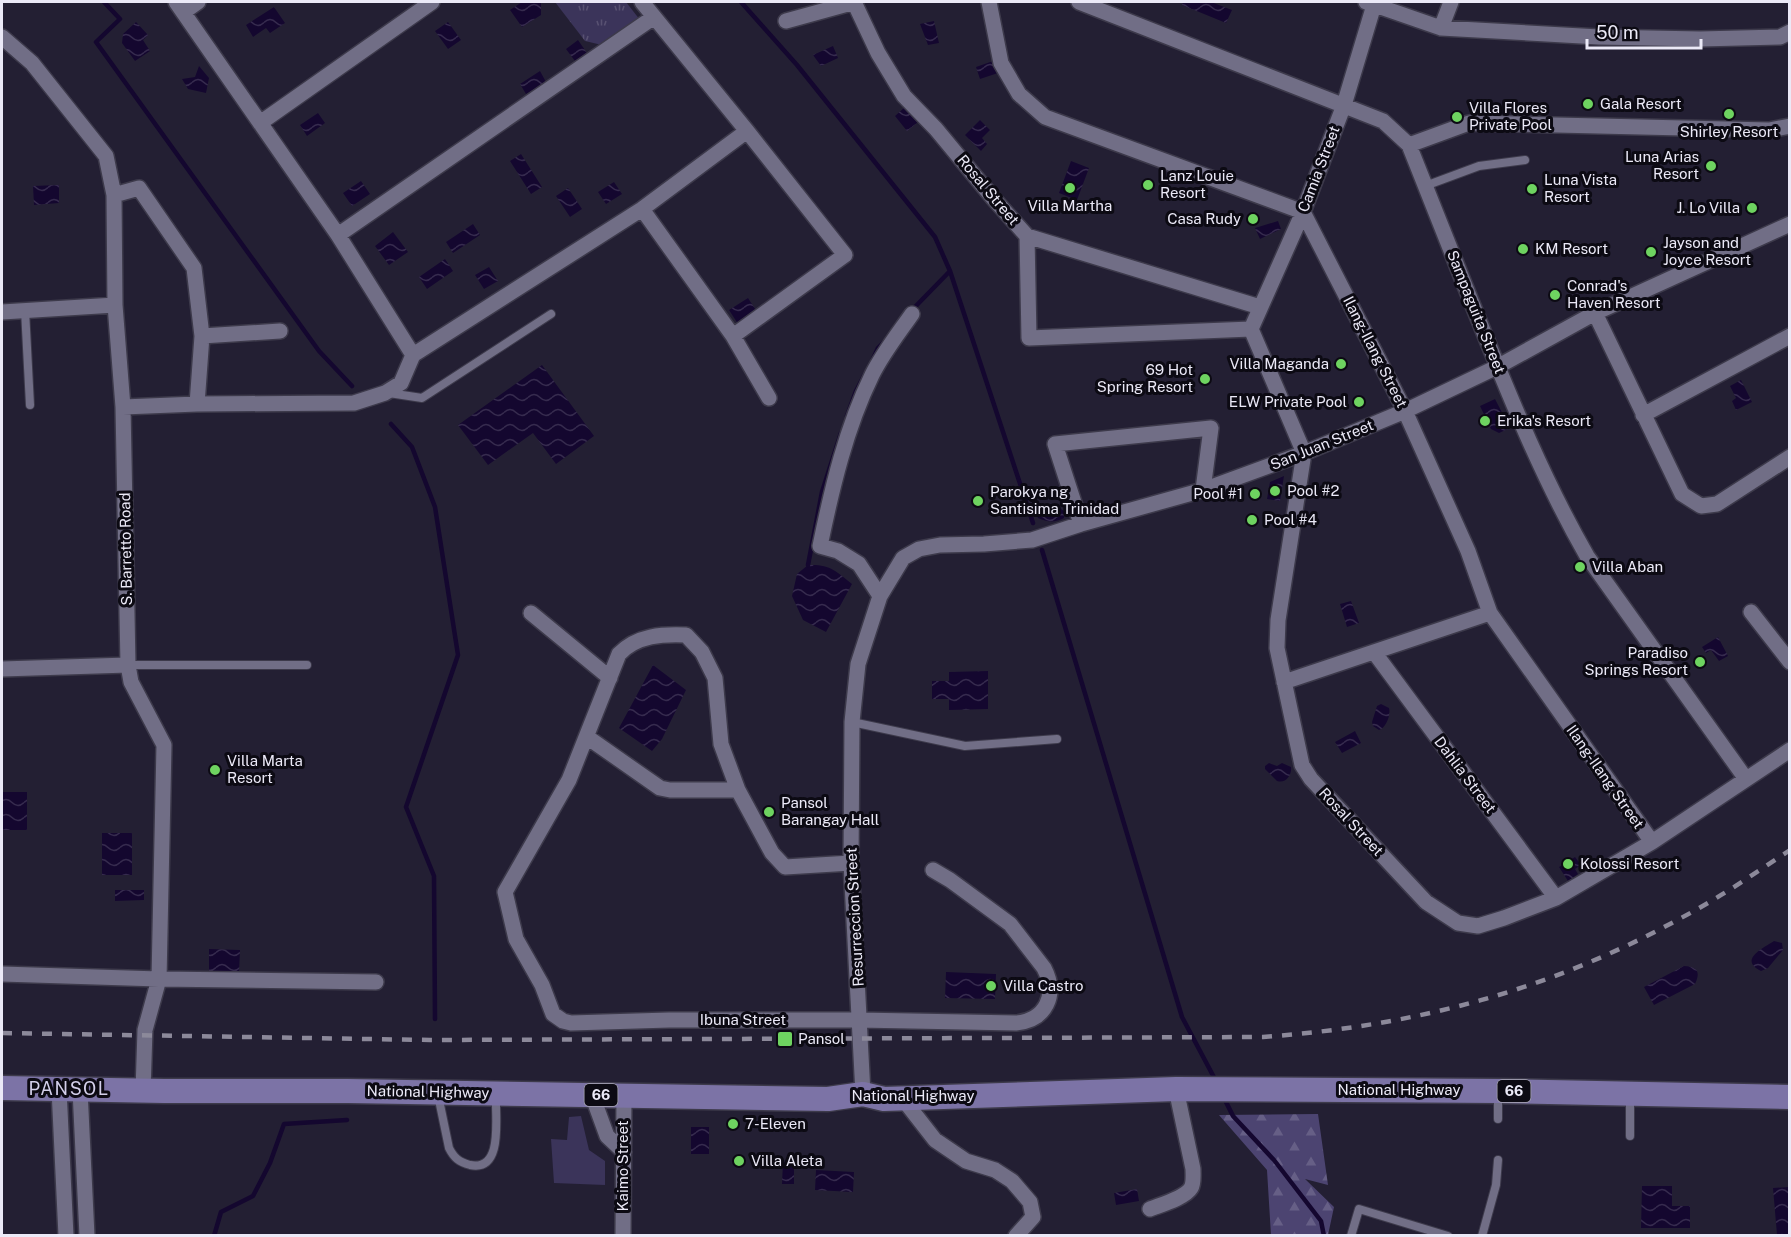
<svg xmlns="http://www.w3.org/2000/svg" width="1791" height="1237" font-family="'Public Sans',sans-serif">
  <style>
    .grass { fill: url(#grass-tufts) }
    .forest { fill: url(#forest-firs) }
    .green { fill: #3b345a }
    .water { fill: url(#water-waves) }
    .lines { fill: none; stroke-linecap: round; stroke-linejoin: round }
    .stream { stroke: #14072f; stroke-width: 4.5 }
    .service-casing { stroke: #3d3a4b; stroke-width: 10 }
    .minor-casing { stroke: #3d3a4b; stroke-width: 18 }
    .primary-casing { stroke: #3d3a4b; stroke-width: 27 }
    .service { stroke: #716e86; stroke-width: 8 }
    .minor { stroke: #716e86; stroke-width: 15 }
    .primary { stroke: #7c73a6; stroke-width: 24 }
    .rail { stroke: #8c899a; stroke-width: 4.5; stroke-dasharray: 10 10; stroke-linecap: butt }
    .poi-dot { fill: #6ed360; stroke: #0c0a13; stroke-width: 2 }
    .labels { text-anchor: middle; stroke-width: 6; stroke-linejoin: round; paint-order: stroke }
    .shield { fill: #0c0a13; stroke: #a8a6b3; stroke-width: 1.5 }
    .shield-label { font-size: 14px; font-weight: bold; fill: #ebe9f7 }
    .poi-label { font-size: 15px; fill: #ebe9f7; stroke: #0c0a13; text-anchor: start }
    .street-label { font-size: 15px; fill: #ebe9f7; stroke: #0c0a13 }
    .quarter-label { font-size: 18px; letter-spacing: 1.5px; fill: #d3cfea; stroke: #0c0a13 }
  </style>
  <defs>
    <pattern id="grass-tufts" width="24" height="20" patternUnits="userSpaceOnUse" patternTransform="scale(1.5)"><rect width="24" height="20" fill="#3b345a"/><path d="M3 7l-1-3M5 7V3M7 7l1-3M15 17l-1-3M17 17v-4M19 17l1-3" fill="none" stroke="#585172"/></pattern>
    <pattern id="forest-firs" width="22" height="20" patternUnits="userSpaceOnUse" patternTransform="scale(1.5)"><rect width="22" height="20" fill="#4c4471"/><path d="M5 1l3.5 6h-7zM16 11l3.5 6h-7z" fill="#665f86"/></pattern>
    <pattern id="water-waves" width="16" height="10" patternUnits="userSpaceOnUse" patternTransform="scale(1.5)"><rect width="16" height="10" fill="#14072f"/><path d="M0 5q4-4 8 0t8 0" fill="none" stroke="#362b4e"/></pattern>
  </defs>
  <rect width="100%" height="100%" fill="#231f33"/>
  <!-- grass -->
  <path class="grass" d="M 555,2 L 626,2 L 640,20 L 602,45 L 585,41 Z"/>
  <!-- forest -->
  <path class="forest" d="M 1318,1114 L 1328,1185 L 1305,1179 L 1334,1207 L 1328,1235 L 1271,1235 L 1267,1170 L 1219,1115 Z"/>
  <!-- green -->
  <path class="green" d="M 581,1116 L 589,1150 L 605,1161 L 605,1185 L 554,1183 L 551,1139 L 567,1140 L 569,1117 Z"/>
  <!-- water -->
  <path class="water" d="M 522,2 L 541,2 L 541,15 L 522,27 L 510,10 Z
    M 1183,2 L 1211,2 L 1232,10 L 1226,23 L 1182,5 Z
    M 274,7 L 285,23 L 270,33 L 266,28 L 253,37 L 246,25 Z
    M 934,21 L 939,43 L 928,45 L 920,24 Z
    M 136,22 L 148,35 L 143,40 L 150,51 L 135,61 L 122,43 L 123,34 Z
    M 448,22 L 461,40 L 448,49 L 435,31 Z
    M 578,40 L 587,53 L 575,61 L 566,49 Z
    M 833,46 L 838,58 L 821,66 L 813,55 Z
    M 996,60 L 1001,72 L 980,79 L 976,67 Z
    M 199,66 L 209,78 L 206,93 L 188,89 L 182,79 L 195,77 Z
    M 540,71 L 546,82 L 526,94 L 520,84 Z
    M 905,107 L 918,122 L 907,131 L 895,116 Z
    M 318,113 L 325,123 L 307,136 L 300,125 Z
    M 980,120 L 990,130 L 982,138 L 987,144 L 981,151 L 965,135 Z
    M 521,154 L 542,187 L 531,194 L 510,161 Z
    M 1071,161 L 1089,168 L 1077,200 L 1059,193 Z
    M 361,181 L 370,194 L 352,206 L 343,193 Z
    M 614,182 L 622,194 L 606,204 L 598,192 Z
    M 59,185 L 59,203 L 34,205 L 33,186 Z
    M 568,188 L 582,209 L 570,217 L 556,196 Z
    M 1278,221 L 1281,229 L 1260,239 L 1255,228 Z
    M 473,224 L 480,235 L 453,253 L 446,242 Z
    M 393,232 L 408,252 L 389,265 L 375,246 Z
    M 445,259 L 453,271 L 427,289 L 419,277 Z
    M 489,267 L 498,281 L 484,289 L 475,275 Z
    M 748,298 L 759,315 L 740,327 L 729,310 Z
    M 542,365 L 594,436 L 556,464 L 533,433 L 488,465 L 458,425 Z
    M 1741,380 L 1752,402 L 1736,410 L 1732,401 L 1736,398 L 1730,386 Z
    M 1495,399 L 1510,428 L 1499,433 L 1491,429 L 1480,406 Z
    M 1284,476 L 1280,501 L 1267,499 L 1270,482 Z
    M 1058,507 L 1064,511 L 1064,518 C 1055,523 1047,522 1038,518 L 1036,513 L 1040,509 Z
    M 808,565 C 830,564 836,571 852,584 L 826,632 L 803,620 L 792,596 L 797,574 Z
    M 1351,601 L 1359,623 L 1347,627 L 1340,604 Z
    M 1718,637 L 1728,656 L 1719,661 L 1711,650 L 1706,653 L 1702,647 Z
    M 653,665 L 686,690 L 662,739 L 652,751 L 619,728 Z
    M 988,671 L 988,709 L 949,710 L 949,699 L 932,699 L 932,681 L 949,681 L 949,672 Z
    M 1381,704 L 1389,708 C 1391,715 1386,728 1379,730 L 1373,726 L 1372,722 L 1377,706 Z
    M 1355,731 L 1361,743 L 1342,753 L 1335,742 Z
    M 1269,763 L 1277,766 L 1282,763 L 1291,767 C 1292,775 1286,784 1277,781 L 1265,769 L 1265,766 Z
    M 2,792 L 27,792 L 27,830 L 2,830 Z
    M 102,833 L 132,833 L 132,875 L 102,875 Z
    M 1575,857 L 1581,865 L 1575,869 L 1578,874 L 1568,881 L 1559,867 Z
    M 115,890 L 144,890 L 144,900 L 115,901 Z
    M 1774,941 L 1782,943 L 1783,950 L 1768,968 L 1761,971 C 1738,960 1763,948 1774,941 Z
    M 209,949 L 240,950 L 239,972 L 209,972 Z
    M 1684,966 C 1697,967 1701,971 1695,984 L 1654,1005 L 1644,987 Z
    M 946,972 L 996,974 L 995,999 L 945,998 Z
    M 691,1127 L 709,1127 L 709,1154 L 691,1154 Z
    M 783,1162 L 794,1162 L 794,1184 L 782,1184 Z
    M 816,1170 L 854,1172 L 853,1192 L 815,1190 Z
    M 1642,1186 L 1672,1186 L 1672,1206 L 1690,1206 L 1690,1228 L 1641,1228 Z
    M 1789,1187 L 1789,1235 L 1777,1235 L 1773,1188 Z
    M 1137,1189 L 1139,1201 L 1116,1205 L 1114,1193 Z"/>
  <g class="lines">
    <!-- stream -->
    <path class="stream" d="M 104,2 L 120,19 L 96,42 L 319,351 L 352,386
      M 741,2 L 797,65 L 935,237 L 950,271 L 1033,523
      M 912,310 L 950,271
      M 873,359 L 878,348 L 885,341
      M 847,416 L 856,391 L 866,372
      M 391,424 L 412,447 L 435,507 L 458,655 L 406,807 L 434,876 L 435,1019
      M 1042,550 L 1182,1017 L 1217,1083
      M 808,565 L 822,492 L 841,433
      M 1223,1096 L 1233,1116 L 1274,1160 L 1321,1221 L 1324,1236
      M 214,1236 L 221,1212 L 253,1196 L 270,1163 L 284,1124 L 347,1120"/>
    <!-- service casing -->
    <g class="service-casing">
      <path id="service" d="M 1425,186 L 1479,166 L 1525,160
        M 25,310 L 30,405
        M 389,393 L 422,398 L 551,314
        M 128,665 L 307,665
        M 852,722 L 965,746 L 1057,739
        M 438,1095 L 449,1148 C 454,1158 459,1162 470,1165 C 504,1172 495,1117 496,1097
        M 1630,1095 L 1630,1136
        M 1498,1119 L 1498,1094
        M 1351,1236 L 1359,1209 L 1448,1236
        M 1482,1236 L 1496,1185 L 1498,1160"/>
    </g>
    <!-- minor casing -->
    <g class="minor-casing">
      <path id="minor" d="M 176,2 L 338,235 L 413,355
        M 642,2 L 747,131 L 845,255 L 733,336
        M 854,2 L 878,53 L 904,96 L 936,129 L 993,198 L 1027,236 L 1260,307
        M 989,2 L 1001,63 L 1019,94 L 1045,117 L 1303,212 L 1405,411 L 1468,551 L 1490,613 L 1652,842
        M 1079,2 L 1383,121 L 1409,145 C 1433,205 1456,264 1480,323 C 1512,402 1544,481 1587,556 L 1746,779
        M 1366,2 L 1441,28 L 1599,37 L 1700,39 L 1780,37 L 1790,32
        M 184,12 L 198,2
        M 786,21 L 855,2
        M 1441,28 L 1451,2
        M 2,37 L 32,63 L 106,156 L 114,195 L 115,305 L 123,407 L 128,665 L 131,682 L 164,745 L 159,979 L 145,1030 L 143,1091
        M 260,123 L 432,2
        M 1409,145 L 1469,123 L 1769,130 L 1790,126
        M 114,195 L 139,188 L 194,268 L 202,336 L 197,404
        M 642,209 L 733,336 L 769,398
        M 338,235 L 654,17
        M 1027,236 L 1029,338 L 1251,329
        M 2,312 L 115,305
        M 1595,313 L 1790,224
        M 1251,329 L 1304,453 L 1278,620 L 1277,648 L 1302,765 L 1311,779 L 1426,902 L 1458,923 L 1478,926 L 1504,918 L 1556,898 L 1652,842 L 1790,750
        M 1251,329 L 1303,212 L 1344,105 L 1374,5
        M 202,336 L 280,331
        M 123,407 L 197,404 L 354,403 L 385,393 L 401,383 L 413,355 L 642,209 L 747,131
        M 1643,415 L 1790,336
        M 1081,524 L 1055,444 L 1211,428 L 1203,490
        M 880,596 L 859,564 L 838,551 L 820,546 C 832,488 846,428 872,375 C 883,353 898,334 912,314
        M 1751,612 L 1790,662
        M 531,613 L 610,678
        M 1374,652 L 1556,898
        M 2,669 L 128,665
        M 1284,682 L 1490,613
        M 587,737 L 660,788 L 670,790 L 738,790 L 772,853 L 785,867 L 851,863
        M 738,790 L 721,744 L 715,678 L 702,652 L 686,635 C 663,634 637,635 619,654 L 569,780 L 505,892 L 516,939 L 542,985 L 553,1014 L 563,1021 L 571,1023 L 669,1020 L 859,1020 L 1016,1023 C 1046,1020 1058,995 1044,968 L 1010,924 L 950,880 L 933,870
        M 2,974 L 159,979 L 376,982
        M 59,1089 L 66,1236
        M 80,1090 L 87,1236
        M 863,1094 L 851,863 L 852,722 L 858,664 L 880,596 L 903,558 L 919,549 L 940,545 L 984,544 L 1032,540 L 1081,524 L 1203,490 L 1304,453 L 1405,411 L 1497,367 L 1595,313 L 1682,494 L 1701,506 L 1717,504 L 1790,457
        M 592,1095 L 607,1136 L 624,1152
        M 903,1099 L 935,1140 L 966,1161 L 995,1170 L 1012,1181 L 1030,1202 L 1033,1217 L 1016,1236
        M 1150,1209 C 1160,1205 1185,1198 1191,1188 C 1194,1183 1193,1175 1193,1169 L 1176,1089
        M 623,1236 L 624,1096"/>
    </g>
    <!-- primary casing -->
    <g class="primary-casing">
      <path id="primary" d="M 2,1088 L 164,1091 L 348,1091 L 828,1099 L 863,1094 L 884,1099 L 1176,1089 L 1498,1091 L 1790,1097"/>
    </g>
    <!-- service -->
    <use href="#service" class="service"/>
    <!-- minor -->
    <use href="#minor" class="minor"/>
    <!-- primary -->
    <use href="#primary" class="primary"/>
    <!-- rail -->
    <path class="rail" d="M 2,1033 L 430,1040 L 1263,1037 C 1414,1026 1548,991 1681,918 C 1719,898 1754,874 1790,850"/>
  </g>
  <!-- markers -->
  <g class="poi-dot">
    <circle cx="1588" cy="104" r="6"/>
    <circle cx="1729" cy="114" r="6"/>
    <circle cx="1457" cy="117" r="6"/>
    <circle cx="1711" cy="166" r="6"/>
    <circle cx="1148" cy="185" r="6"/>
    <circle cx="1070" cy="188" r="6"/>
    <circle cx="1532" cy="189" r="6"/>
    <circle cx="1752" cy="208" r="6"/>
    <circle cx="1253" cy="219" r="6"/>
    <circle cx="1523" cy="249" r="6"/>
    <circle cx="1651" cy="252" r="6"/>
    <circle cx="1555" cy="295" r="6"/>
    <circle cx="1341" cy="364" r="6"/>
    <circle cx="1205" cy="379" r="6"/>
    <circle cx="1359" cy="402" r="6"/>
    <circle cx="1485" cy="421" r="6"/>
    <circle cx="1275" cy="491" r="6"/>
    <circle cx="1255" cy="494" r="6"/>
    <circle cx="978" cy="501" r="6"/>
    <circle cx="1252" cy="520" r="6"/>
    <circle cx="1580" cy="567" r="6"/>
    <circle cx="1700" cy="662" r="6"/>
    <circle cx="215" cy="770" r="6"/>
    <circle cx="769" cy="812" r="6"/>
    <circle cx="1568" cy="864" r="6"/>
    <circle cx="991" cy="986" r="6"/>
    <rect x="777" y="1031" width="16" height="16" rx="3"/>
    <circle cx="733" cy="1124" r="6"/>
    <circle cx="739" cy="1161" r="6"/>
  </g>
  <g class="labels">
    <!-- shield labels -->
    <g class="shield">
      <rect x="1497.5" y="1080" width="33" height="22" rx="4.5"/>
      <rect x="584.5" y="1084" width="33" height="22" rx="4.5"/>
    </g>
    <g class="shield-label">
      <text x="1514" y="1096">66</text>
      <text x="601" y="1100">66</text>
    </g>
    <!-- poi labels -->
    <g class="poi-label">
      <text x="1600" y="109">Gala Resort</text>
      <text x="1469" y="113">Villa Flores<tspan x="1469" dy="17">Private Pool</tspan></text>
      <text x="1729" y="137" text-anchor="middle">Shirley Resort</text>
      <text x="1699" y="162" text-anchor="end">Luna Arias<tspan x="1699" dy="17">Resort</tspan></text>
      <text x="1160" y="181">Lanz Louie<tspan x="1160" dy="17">Resort</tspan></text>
      <text x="1544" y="185">Luna Vista<tspan x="1544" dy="17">Resort</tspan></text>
      <text x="1070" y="211" text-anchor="middle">Villa Martha</text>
      <text x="1740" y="213" text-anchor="end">J. Lo Villa</text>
      <text x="1241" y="224" text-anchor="end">Casa Rudy</text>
      <text x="1663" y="248">Jayson and<tspan x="1663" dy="17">Joyce Resort</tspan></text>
      <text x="1535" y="254">KM Resort</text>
      <text x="1567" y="291">Conrad's<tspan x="1567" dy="17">Haven Resort</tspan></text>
      <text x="1329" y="369" text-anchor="end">Villa Maganda</text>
      <text x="1193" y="375" text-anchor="end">69 Hot<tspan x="1193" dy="17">Spring Resort</tspan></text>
      <text x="1347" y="407" text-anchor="end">ELW Private Pool</text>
      <text x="1497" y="426">Erika's Resort</text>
      <text x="1287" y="496">Pool #2</text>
      <text x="990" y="497">Parokya ng<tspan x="990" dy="17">Santisima Trinidad</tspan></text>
      <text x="1243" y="499" text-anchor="end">Pool #1</text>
      <text x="1264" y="525">Pool #4</text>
      <text x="1592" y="572">Villa Aban</text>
      <text x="1688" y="658" text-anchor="end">Paradiso<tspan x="1688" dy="17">Springs Resort</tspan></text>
      <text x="227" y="766">Villa Marta<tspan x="227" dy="17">Resort</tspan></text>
      <text x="781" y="808">Pansol<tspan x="781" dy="17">Barangay Hall</tspan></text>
      <text x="1580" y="869">Kolossi Resort</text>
      <text x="1003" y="991">Villa Castro</text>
      <text x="798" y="1044">Pansol</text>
      <text x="745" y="1129">7-Eleven</text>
      <text x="751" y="1166">Villa Aleta</text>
    </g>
    <!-- street labels -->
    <g class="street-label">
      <text transform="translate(1319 169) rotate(-69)" y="5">Camia Street</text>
      <text transform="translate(988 190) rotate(50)" y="5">Rosal Street</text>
      <text transform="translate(1476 312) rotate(68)" y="5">Sampaguita Street</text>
      <text transform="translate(1375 352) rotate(63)" y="5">Ilang-Ilang Street</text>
      <text transform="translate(1322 445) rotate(-22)" y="5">San Juan Street</text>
      <text transform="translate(126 549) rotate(-91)" y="5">S. Barretto Road</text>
      <text transform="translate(1465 775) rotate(53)" y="5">Dahlia Street</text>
      <text transform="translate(1605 777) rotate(55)" y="5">Ilang-Ilang Street</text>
      <text transform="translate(1351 822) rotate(47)" y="5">Rosal Street</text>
      <text transform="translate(855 917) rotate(-93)" y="5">Resurreccion Street</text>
      <text x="743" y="1025">Ibuna Street</text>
      <text x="1399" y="1095">National Highway</text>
      <text transform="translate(428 1092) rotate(1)" y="5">National Highway</text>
      <text x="913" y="1101">National Highway</text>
      <text transform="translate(623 1166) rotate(-90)" y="5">Kaimo Street</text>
    </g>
    <!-- quarter labels -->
    <g class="quarter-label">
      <text x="69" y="1095">PANSOL</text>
    </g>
  </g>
  <!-- border -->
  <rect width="1791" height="1237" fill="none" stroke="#ebe9f7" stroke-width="6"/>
  <!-- scale -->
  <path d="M1587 39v9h114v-9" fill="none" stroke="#ebe9f7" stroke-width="3"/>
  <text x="1596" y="39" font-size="18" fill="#ebe9f7" stroke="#0c0a13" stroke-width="4.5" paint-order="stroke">50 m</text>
</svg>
